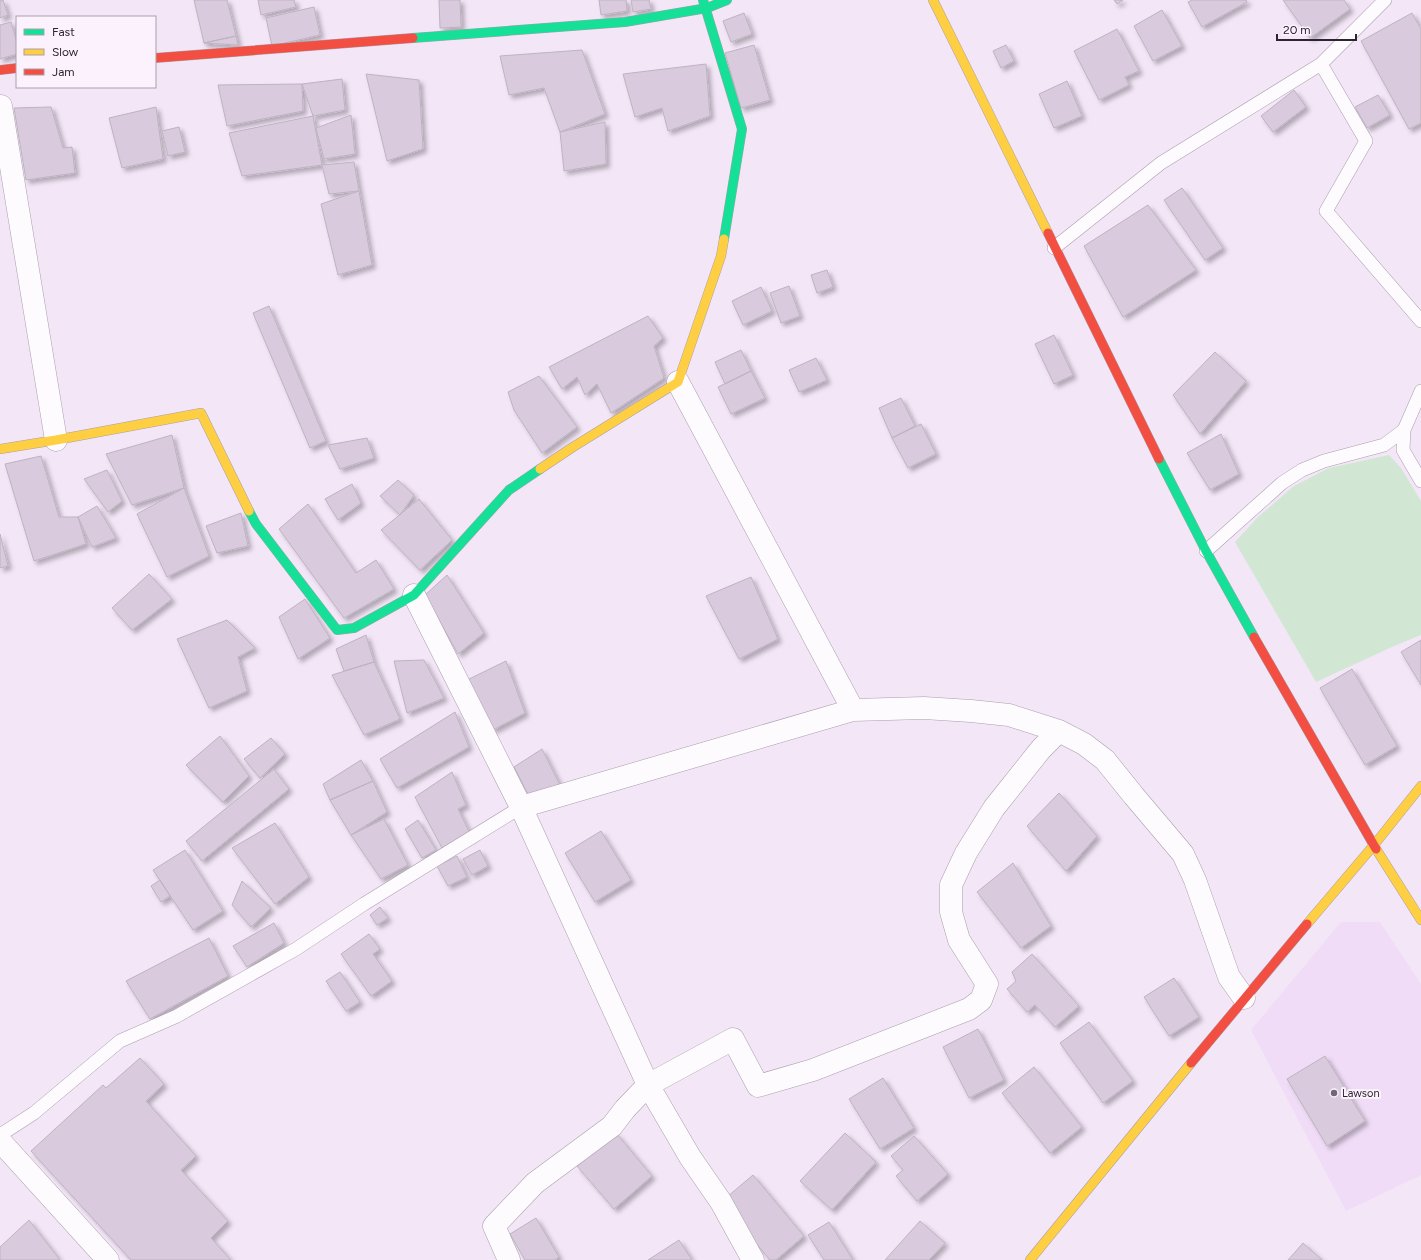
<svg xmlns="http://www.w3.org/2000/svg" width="1421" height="1260" font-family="Figtree,sans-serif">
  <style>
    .built { fill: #f1dcf7 }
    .green { fill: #d1e7d4 }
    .building { fill: #d9cade; stroke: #beb3c1; filter: url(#shadow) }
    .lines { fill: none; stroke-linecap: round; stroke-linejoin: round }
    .lane-casing { stroke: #a99fac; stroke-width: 14 }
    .street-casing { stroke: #a99fac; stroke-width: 23 }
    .fast-casing { stroke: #a99fac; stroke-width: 10 }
    .slow-casing { stroke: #a99fac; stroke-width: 10 }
    .jam-casing { stroke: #a99fac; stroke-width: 10 }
    .lane { stroke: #fdfbfe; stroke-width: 13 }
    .street { stroke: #fdfbfe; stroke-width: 22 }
    .fast { stroke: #16e098; stroke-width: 9 }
    .slow { stroke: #ffcf43; stroke-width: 9 }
    .jam { stroke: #f24e42; stroke-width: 9 }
    .poi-dot { fill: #726875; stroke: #fcf2fe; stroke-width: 1.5 }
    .labels { text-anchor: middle; stroke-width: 4; stroke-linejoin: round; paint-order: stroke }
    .poi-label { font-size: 11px; fill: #2d242f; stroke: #fcf2fe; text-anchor: start }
  </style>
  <defs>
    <filter id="shadow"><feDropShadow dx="3.5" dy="3.5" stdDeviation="2" flood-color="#0004"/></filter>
  </defs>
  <rect width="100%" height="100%" fill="#f3e6f7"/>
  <!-- built -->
  <path class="built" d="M 1341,922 L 1380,922 L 1421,984 L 1421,1175 L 1346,1211 L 1251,1030 Z"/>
  <!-- green -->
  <path class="green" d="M 1389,455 L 1401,468 L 1421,501 L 1421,635 L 1394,646 L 1316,682 L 1235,542 L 1258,517 L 1294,486 L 1329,468 Z"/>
  <!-- building -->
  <path class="building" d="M 3,0 L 8,15 L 0,18 L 0,1 Z
    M 194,0 L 227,0 L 236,36 L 204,43 Z
    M 258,0 L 294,0 L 296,7 L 261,15 Z
    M 439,0 L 460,0 L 461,27 L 440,28 Z
    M 599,0 L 626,0 L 627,11 L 601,15 Z
    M 631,0 L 649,0 L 651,9 L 633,12 Z
    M 1114,0 L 1123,0 L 1117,4 Z
    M 1192,0 L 1246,0 L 1247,2 L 1202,27 L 1188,2 Z
    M 1283,0 L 1344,0 L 1350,9 L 1310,38 Z
    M 314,7 L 320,35 L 272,46 L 266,18 Z
    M 1162,10 L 1182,46 L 1153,61 L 1134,26 Z
    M 744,13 L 752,34 L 731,42 L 723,21 Z
    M 1412,13 L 1421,29 L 1421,123 L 1409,129 L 1361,41 Z
    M 11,22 L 17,42 L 17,54 L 0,59 L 0,25 Z
    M 1117,29 L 1139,71 L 1125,77 L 1129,85 L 1099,100 L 1074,51 Z
    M 236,36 L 238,45 L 204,43 Z
    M 754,45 L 770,100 L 741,108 L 725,53 Z
    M 1006,45 L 1014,61 L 1001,68 L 993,51 Z
    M 582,50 L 605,114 L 560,132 L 544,88 L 509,95 L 500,56 Z
    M 706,64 L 710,116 L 668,131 L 662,108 L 635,117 L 623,74 Z
    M 366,74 L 419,80 L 423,149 L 387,161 Z
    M 342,79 L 345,110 L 313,116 L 302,84 Z
    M 1067,81 L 1082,116 L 1054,128 L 1039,94 Z
    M 302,84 L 303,111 L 227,126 L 218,85 Z
    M 1294,90 L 1306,107 L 1273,132 L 1261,116 Z
    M 1378,95 L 1390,115 L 1367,128 L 1355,107 Z
    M 51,107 L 63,148 L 72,147 L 75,173 L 26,180 L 14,108 Z
    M 156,107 L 163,159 L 122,168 L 109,118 Z
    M 351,115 L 355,154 L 324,159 L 316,128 Z
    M 313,116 L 322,165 L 242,176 L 229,133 Z
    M 605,122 L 606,164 L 564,171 L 560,132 Z
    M 179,127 L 185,152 L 168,156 L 162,131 Z
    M 354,162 L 359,191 L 329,194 L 322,165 Z
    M 1182,188 L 1223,248 L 1205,260 L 1164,200 Z
    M 359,191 L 372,265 L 338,275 L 321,204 Z
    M 1148,205 L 1196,270 L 1123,317 L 1084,246 Z
    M 827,270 L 833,287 L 817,293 L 811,275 Z
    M 789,286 L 800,316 L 781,323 L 770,293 Z
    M 761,287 L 772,311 L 743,325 L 732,301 Z
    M 269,306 L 326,441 L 310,448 L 253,313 Z
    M 648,316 L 663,338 L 654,346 L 664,378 L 611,413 L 597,384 L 585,395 L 577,377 L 562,389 L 549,367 Z
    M 1054,335 L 1073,375 L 1054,384 L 1035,344 Z
    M 741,350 L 751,371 L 725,384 L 715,362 Z
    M 1215,352 L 1246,381 L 1200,434 L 1173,395 Z
    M 816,358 L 827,380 L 799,392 L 789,370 Z
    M 751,371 L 765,398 L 731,414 L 718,387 Z
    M 539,376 L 577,427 L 542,453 L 514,410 L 508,392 Z
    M 901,398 L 915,426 L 892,438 L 879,408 Z
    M 921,424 L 936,454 L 908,468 L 892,438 Z
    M 1221,434 L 1239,474 L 1210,490 L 1187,453 Z
    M 172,435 L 184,488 L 132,505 L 106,454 Z
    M 367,438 L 374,458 L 340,469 L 328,445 Z
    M 41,456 L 59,517 L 78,517 L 86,544 L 34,561 L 5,464 Z
    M 107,470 L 122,501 L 108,512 L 84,479 Z
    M 398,480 L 414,495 L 400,515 L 380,496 Z
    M 352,484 L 361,503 L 338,520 L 325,499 Z
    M 184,488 L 209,556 L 167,577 L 137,514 Z
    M 419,499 L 452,540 L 420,570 L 381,530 Z
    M 308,504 L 356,573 L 376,560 L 394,589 L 344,618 L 279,529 Z
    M 97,506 L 116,538 L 92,547 L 78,517 Z
    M 241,513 L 248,546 L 217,553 L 206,526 Z
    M 0,534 L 8,566 L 0,568 Z
    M 149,574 L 172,599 L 132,630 L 112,608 Z
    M 447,575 L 484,633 L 458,654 L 425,595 Z
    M 751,577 L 778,639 L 739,659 L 706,596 Z
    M 305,599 L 330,638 L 298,659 L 279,617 Z
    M 227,620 L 255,648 L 238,657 L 247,691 L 209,708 L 177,639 Z
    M 366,635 L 374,662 L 344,671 L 336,649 Z
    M 1421,640 L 1421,685 L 1401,652 Z
    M 424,660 L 444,698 L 407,713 L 394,661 Z
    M 506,661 L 525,713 L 493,730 L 465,681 Z
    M 374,662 L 400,719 L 364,735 L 332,675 Z
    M 1352,669 L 1397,746 L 1365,765 L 1320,688 Z
    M 455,712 L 469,747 L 397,788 L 380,759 Z
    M 220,736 L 249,776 L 223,802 L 186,765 Z
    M 271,738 L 285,754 L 260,778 L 244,759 Z
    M 542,749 L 560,785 L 529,796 L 514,767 Z
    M 361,760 L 373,781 L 330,800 L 323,784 Z
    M 274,769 L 289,789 L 202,861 L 186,841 Z
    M 452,772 L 466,805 L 458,809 L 472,837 L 442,848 L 415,797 Z
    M 373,781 L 387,812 L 351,835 L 330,800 Z
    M 1059,793 L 1097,836 L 1066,871 L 1027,826 Z
    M 384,819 L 408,865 L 381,879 L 351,835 Z
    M 418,820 L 436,850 L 422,858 L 405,829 Z
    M 275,823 L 309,877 L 275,904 L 232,848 Z
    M 601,831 L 631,880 L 595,902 L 565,853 Z
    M 185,850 L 223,911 L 193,930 L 153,870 Z
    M 480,850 L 488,866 L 472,875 L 463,859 Z
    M 457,856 L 467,877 L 448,886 L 437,866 Z
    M 1013,863 L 1051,926 L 1021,948 L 977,892 Z
    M 160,880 L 170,896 L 161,902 L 151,886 Z
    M 242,881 L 271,908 L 251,927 L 232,905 Z
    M 380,907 L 388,918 L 377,925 L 370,915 Z
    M 274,923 L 284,943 L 247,967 L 233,946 Z
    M 369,934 L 380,949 L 373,954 L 392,981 L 371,996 L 341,954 Z
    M 209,938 L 228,976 L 150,1019 L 126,981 Z
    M 1032,954 L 1079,1006 L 1055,1027 L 1035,1005 L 1027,1012 L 1007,989 L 1016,981 L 1012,972 Z
    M 340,972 L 360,1002 L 346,1011 L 326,981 Z
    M 1174,978 L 1199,1017 L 1169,1036 L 1144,997 Z
    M 1089,1022 L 1133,1081 L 1103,1103 L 1060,1043 Z
    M 978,1029 L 1004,1080 L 969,1098 L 943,1047 Z
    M 1325,1056 L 1365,1121 L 1327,1146 L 1287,1079 Z
    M 140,1058 L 164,1084 L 146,1101 L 196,1156 L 181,1170 L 228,1221 L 211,1238 L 231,1260 L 131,1260 L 31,1151 L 103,1085 L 106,1088 Z
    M 1034,1067 L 1082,1127 L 1050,1153 L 1002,1093 Z
    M 883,1078 L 914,1128 L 880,1149 L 849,1099 Z
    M 616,1133 L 652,1176 L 614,1209 L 577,1166 Z
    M 845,1133 L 876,1162 L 832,1210 L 800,1181 Z
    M 914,1136 L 948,1174 L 917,1201 L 896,1176 L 903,1170 L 891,1156 Z
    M 753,1175 L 804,1236 L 776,1260 L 770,1260 L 721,1202 Z
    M 536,1218 L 559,1257 L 555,1260 L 525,1260 L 510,1234 Z
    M 29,1220 L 60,1260 L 0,1260 L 0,1247 Z
    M 920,1221 L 945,1243 L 929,1260 L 885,1260 Z
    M 829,1222 L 853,1260 L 824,1260 L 808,1235 Z
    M 679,1240 L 692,1260 L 648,1260 Z
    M 1303,1243 L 1322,1260 L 1288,1260 Z"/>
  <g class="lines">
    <!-- lane casing -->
    <g class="lane-casing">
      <path id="lane" d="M 1321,64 L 1366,141 L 1326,211 L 1421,321
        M 1054,248 L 1161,163 L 1321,64 L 1385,0
        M 1404,430 L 1403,450 L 1421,481
        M 1206,551 L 1282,483 L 1302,470 L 1324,461 L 1384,445 L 1404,430 L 1421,391
        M 0,1135 L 34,1113 L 120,1041 L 177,1016 L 296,949 L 364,904 L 521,807"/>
    </g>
    <!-- street casing -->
    <g class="street-casing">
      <path id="street" d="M 1,106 L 56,440
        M 678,382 L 853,710
        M 414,595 L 521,807 L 648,1085 L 690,1157 L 721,1202 L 753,1260
        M 521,807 L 853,710 L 924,708 L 971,711 L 1009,715 L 1059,731 L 1084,744 L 1105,760 L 1134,796 L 1183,854 L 1195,880 L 1229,977 L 1244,998
        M 0,1141 L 108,1260
        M 509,1260 L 494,1226 L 535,1183 L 612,1126 L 625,1109 L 648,1085 L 733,1039 L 758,1086 L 813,1070 L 969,1009 L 981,1000 L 987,984 L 959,940 L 951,912 L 951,885 L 966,853 L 994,808 L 1041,749 L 1059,731"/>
    </g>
    <!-- fast casing -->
    <g class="fast-casing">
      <path id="fast" d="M 703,0 L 742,129 L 724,239
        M 413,38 L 625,22 L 707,8 L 727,0
        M 1159,459 L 1206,551 L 1254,637
        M 249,511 L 256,524 L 337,630 L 354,628 L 414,595 L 509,490 L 540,469"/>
    </g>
    <!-- slow casing -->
    <g class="slow-casing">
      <path id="slow" d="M 933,0 L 1048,233
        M 0,449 L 56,440 L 201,413 L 249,511
        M 540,469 L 573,447 L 678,382 L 721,256 L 724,239
        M 1376,849 L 1421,920
        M 1307,924 L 1374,845 L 1421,786
        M 1030,1260 L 1191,1063"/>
    </g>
    <!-- jam casing -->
    <g class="jam-casing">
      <path id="jam" d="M 155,58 L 413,38
        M 0,70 L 17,68
        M 1048,233 L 1159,459
        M 1254,637 L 1376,849
        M 1191,1063 L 1307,924"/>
    </g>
    <!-- lane -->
    <use href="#lane" class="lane"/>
    <!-- street -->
    <use href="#street" class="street"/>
    <!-- fast -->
    <use href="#fast" class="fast"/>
    <!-- slow -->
    <use href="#slow" class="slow"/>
    <!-- jam -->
    <use href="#jam" class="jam"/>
  </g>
  <!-- markers -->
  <circle class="poi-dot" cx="1334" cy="1093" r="4"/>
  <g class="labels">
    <!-- poi labels -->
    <g class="poi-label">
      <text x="1342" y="1097">Lawson</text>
    </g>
  </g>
  <!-- legend -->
  <rect x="16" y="16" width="140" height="72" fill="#fcf2fe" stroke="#a9a0ab"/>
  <rect x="24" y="29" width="20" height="6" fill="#16e098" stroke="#a9a0ab"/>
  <text x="52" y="36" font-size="12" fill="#2d242f">Fast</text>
  <rect x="24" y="49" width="20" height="6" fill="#ffcf43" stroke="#a9a0ab"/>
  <text x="52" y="56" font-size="12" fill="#2d242f">Slow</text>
  <rect x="24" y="69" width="20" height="6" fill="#f24e42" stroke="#a9a0ab"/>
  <text x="52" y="76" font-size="12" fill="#2d242f">Jam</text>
  <!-- scale -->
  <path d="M1277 34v6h79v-6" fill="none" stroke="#2d242f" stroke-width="2"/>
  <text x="1283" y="34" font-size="12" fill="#2d242f" stroke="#fcf2fe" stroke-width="3" paint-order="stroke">20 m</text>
</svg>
